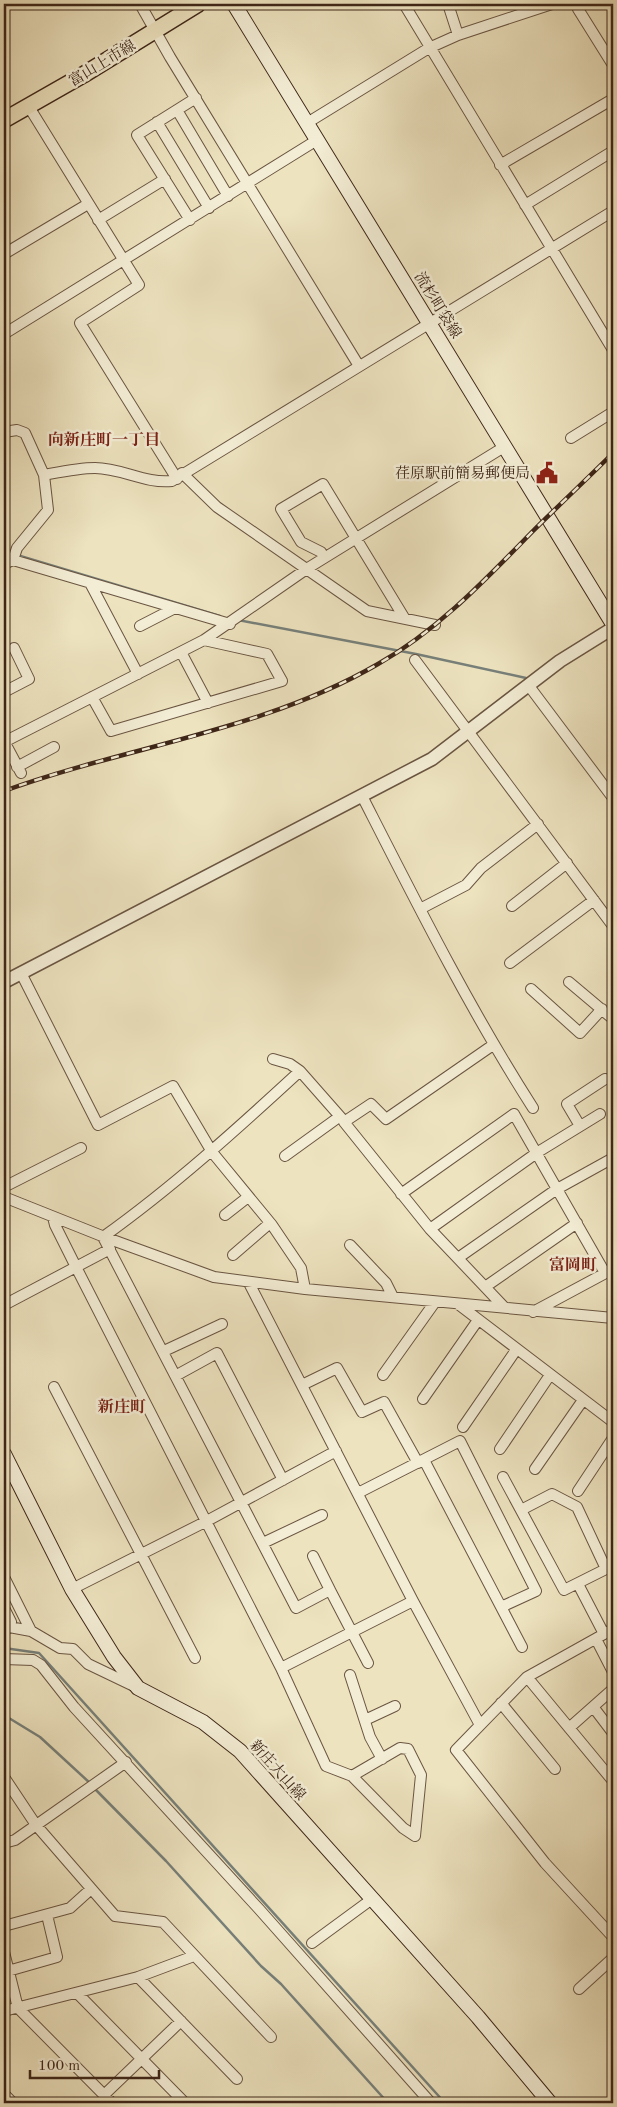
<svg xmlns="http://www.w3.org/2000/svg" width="617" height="2107" font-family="'Old Standard TT','Noto Serif JP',serif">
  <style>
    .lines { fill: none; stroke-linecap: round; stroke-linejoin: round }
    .stream { stroke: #77807a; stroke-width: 2.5 }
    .minor-casing { stroke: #6a5542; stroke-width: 12 }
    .tertiary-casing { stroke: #6a5542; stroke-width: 15 }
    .secondary-casing { stroke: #3e2618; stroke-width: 16 }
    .primary-casing { stroke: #3e2618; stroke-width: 18 }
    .minor { stroke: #f3edd5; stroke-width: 10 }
    .tertiary { stroke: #f3edd5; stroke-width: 12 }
    .secondary { stroke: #f3edd5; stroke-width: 14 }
    .primary { stroke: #ede3bf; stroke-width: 15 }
    .rail-casing { stroke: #3e2618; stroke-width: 4.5 }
    .rail { stroke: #f3edd5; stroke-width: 2.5; stroke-dasharray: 8; stroke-linecap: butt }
    .labels { text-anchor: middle; stroke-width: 5; stroke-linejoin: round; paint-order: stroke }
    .street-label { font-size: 15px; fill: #3e2618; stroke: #f3edd5 }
    .poi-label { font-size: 15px; fill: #3e2618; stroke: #f3edd5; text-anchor: end }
    .neighbourhood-label { font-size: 16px; font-weight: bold; fill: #7a1f14; stroke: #f3edd5 }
  </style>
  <rect width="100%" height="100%" fill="#ede3bf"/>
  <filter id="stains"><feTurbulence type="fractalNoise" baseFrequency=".004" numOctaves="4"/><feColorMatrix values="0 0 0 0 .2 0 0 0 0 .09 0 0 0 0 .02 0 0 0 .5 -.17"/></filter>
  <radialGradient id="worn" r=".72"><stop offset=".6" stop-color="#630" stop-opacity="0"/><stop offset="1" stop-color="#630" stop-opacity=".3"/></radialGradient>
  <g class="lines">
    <!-- stream -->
    <path class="stream" d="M 4,551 L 12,553
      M 17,555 L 220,616
      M 238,620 L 416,654 L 526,678
      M 4,1648 L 39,1653 L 445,2103
      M 4,1715 L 40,1737 L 91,1784
      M 94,1788 L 166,1861 L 261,1966 L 281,1984 L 388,2103"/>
    <!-- minor casing -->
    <g class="minor-casing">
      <path id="minor" d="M 140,4 L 170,57 L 359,366
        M 404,4 L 613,350
        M 448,4 L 458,35
        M 578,4 L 578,9 L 613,65
        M 29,107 L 139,285 L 80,323 L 177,479
        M 177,110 L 228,196
        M 157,122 L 209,208
        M 307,123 L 429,48 L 458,35 L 552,4
        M 500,165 L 613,99
        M 525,205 L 613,151
        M 98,220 L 165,179
        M 190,220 L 137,135 L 196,98
        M 4,254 L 88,204
        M 4,334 L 317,140
        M 4,432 L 17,430 L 25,433 L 44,475 L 48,510 L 17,548 L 13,560
        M 571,438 L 613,412
        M 182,473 L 217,507 L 367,611 L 435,625
        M 44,475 C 60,472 78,468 95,468 C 122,468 145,484 172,481 L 613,211
        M 324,558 L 321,552 L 301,542 L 281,509 L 323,484 L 405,619
        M 4,564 L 13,560 L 230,624
        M 90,583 L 138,674
        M 140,626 L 175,608
        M 181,652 L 208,703
        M 415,660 L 613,926
        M 529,686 L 613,798
        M 4,692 L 29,679 L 14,648
        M 92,697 L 111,731 L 282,681 L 267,654 L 204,640
        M 4,741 L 21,773
        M 4,742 L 204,640 L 308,568 L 504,447
        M 17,767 L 54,747
        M 362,796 C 416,902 469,1008 533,1108
        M 512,906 L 567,863
        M 420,909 L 466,885 L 481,868 L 538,824
        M 510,963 L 594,900
        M 21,973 L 98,1125 L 173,1086 L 212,1152 L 272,1225 L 301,1268 L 305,1289
        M 569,982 L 613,1019
        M 531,989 L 580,1033 L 602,1009
        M 493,1045 L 386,1119 L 371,1104 L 344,1122 L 430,1229 L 504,1307
        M 273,1059 L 290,1064 L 300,1071 C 237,1129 173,1187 103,1237 L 296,1608 L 330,1590 L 368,1663
        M 300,1071 L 344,1121
        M 580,1126 L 567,1104 L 605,1079
        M 285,1156 L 339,1117
        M 4,1187 L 81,1148
        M 401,1194 L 514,1114 L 605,1273
        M 4,1197 L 107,1238 L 214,1277 L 305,1289 L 613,1318
        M 225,1215 L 248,1197
        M 53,1217 L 55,1225 L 76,1267 L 281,1668 L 326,1766 L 352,1776 L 403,1828 L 415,1836 L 421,1775 L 408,1749 L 400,1748 L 352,1776
        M 430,1229 L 538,1152 L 600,1114
        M 350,1245 L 386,1283 L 393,1297
        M 233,1255 L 270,1223
        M 458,1258 L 557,1189 L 613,1158
        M 249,1283 L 413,1601 L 480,1725
        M 485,1287 L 577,1223
        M 458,1304 L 613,1422
        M 4,1305 L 110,1249
        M 533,1312 L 613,1269
        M 164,1351 L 222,1324
        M 177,1375 L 217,1353 L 283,1480
        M 383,1375 L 435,1302
        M 302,1385 L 337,1368 L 362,1412 L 384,1402 L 418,1463
        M 54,1387 L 195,1658
        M 423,1399 L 478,1320
        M 463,1427 L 516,1350
        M 500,1449 L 550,1375
        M 424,1460 L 522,1647
        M 535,1469 L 583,1400
        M 503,1477 L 564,1590 L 606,1569 L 577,1507 L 552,1494 L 521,1510
        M 578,1491 L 613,1438
        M 358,1493 L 460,1441 L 536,1591 L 501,1607
        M 263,1543 L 322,1515
        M 313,1556 L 330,1590
        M 4,1577 L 31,1631
        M 578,1584 L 604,1634
        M 72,1589 L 205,1522 L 336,1451
        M 4,1608 L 11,1622 L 4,1632
        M 4,1626 L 31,1631 L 60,1648 L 73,1649 L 88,1664 L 136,1687
        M 613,1629 L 527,1677 L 456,1750 L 545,1863 L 613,1937
        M 596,1639 L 613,1672
        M 4,1659 L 33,1660 L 41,1665 L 74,1707 L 259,1909 L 431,2103
        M 281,1668 L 413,1601
        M 350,1675 L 370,1737 L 382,1759
        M 527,1677 L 613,1781
        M 501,1703 L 555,1769
        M 594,1708 L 613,1733
        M 365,1720 L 395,1706
        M 569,1728 L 613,1689
        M 4,1777 L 36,1825 L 115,1916 L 163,1922 L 271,2037
        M 4,1843 L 15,1840 L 126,1762
        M 4,1926 L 70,1908 L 91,1889
        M 312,1943 L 372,1899
        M 4,1952 L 18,2008 L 112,2103
        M 8,1971 L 57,1957 L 47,1915
        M 138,1977 L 237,2079
        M 579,1989 L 613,1958
        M 77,1993 L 185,2103
        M 4,2011 L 138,1977 L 194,1956
        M 4,2094 L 13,2103
        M 104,2095 L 181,2021"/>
    </g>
    <!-- tertiary casing -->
    <g class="tertiary-casing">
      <path id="tertiary" d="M 4,982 L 432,759 L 560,661 L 613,628"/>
    </g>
    <!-- secondary casing -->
    <g class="secondary-casing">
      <path id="secondary" d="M 234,4 L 613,624
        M 4,1454 L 72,1589 L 114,1657 L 138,1688 L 203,1722 L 240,1751 L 478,2017 L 550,2103"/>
    </g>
    <!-- primary casing -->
    <g class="primary-casing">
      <path id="primary" d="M 4,120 L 83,75 L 198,4"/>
    </g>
    <!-- minor -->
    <use href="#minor" class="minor"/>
    <!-- tertiary -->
    <use href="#tertiary" class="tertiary"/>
    <!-- secondary -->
    <use href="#secondary" class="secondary"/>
    <!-- primary -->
    <use href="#primary" class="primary"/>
    <!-- rail casing -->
    <g class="rail-casing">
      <path id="rail" d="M 4,791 C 128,746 263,731 378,664 C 438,630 485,580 532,532 C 559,505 587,479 613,453"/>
    </g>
    <!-- rail -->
    <use href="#rail" class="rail"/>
  </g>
  <!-- icons -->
  <defs>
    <g id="civic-bare" transform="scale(1.725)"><path d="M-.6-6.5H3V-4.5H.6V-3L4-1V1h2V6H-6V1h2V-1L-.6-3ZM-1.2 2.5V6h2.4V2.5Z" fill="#8f2418" stroke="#f3edd5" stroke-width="2.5" paint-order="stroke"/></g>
  </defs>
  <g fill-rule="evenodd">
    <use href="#civic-bare" x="547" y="473"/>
  </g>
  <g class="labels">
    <!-- street labels -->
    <g class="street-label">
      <text transform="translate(102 63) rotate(-31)" y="5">富山上市線</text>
      <text transform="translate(438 305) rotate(58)" y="5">流杉町袋線</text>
      <text transform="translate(278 1770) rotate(48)" y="5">新庄大山線</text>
    </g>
    <!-- poi labels -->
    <g class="poi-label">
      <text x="530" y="478">荏原駅前簡易郵便局</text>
    </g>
    <!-- neighbourhood labels -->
    <g class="neighbourhood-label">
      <text x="104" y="445">向新庄町一丁目</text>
      <text x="573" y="1270">富岡町</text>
      <text x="122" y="1412">新庄町</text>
    </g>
  </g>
  <!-- margin -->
  <rect width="617" height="2107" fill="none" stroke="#ede3bf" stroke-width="20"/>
  <rect x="5" y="5" width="607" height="2097" fill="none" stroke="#3e2618" stroke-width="2.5"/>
  <rect x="10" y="10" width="597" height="2087" fill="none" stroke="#3e2618"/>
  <!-- scale -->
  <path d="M30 2070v8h129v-8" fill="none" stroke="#3e2618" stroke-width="2.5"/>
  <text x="38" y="2070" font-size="15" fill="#3e2618" stroke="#f3edd5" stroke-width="4" paint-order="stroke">100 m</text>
  <rect width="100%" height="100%" filter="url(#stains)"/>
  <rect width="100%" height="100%" fill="url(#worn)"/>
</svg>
